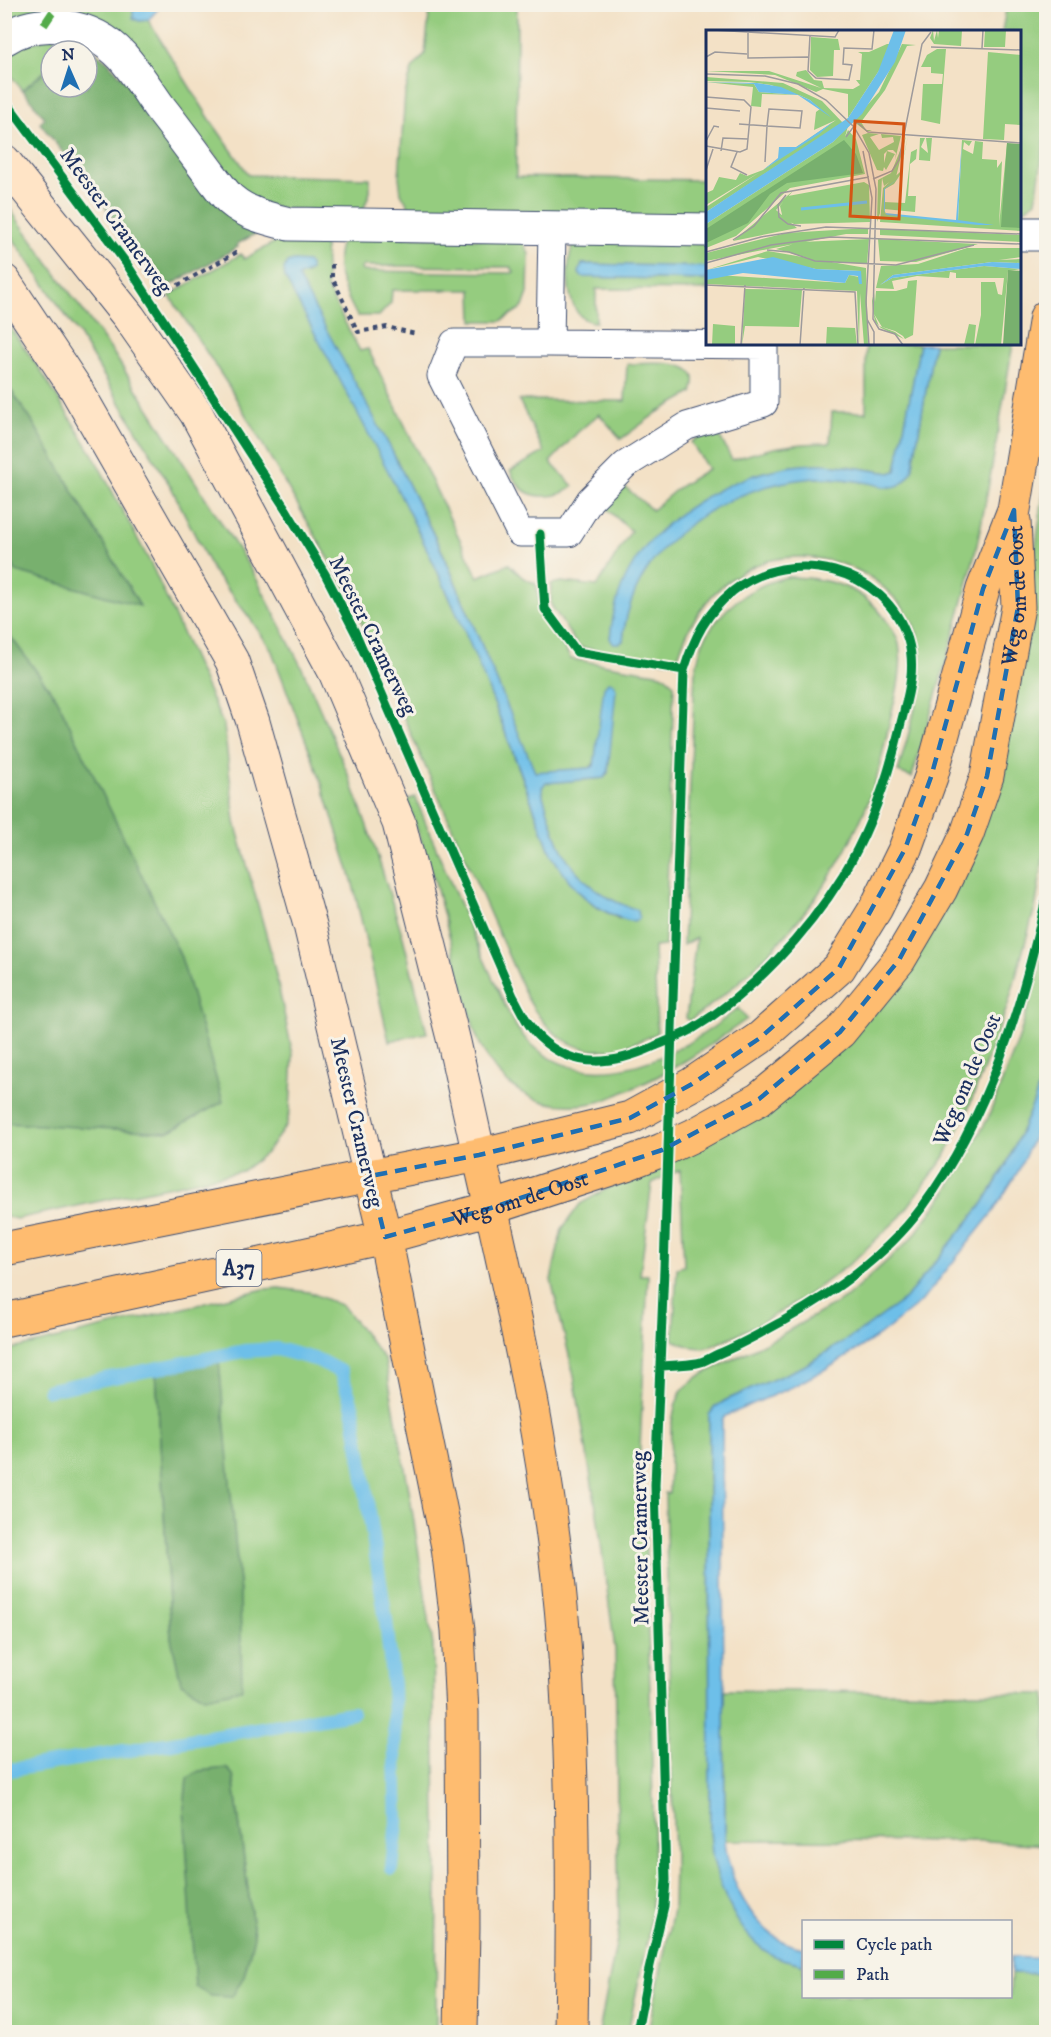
<svg xmlns="http://www.w3.org/2000/svg" width="1051" height="2037" font-family="'IM FELL DW Pica',serif">
  <style>
    .green { fill: #95cc7f; stroke: #587e6e; stroke-width: 1.5; fill-rule: evenodd }
    .forest { fill: #78b06e; stroke: #4a7066; stroke-width: 1.5 }
    .water { fill: #6dbfe9; stroke: #4477a4; stroke-width: 1.5 }
    .lines { fill: none; stroke-linecap: round; stroke-linejoin: round }
    .stream { stroke: #6dbfe9; stroke-width: 14 }
    .lane-casing { stroke: #3b4a6e; stroke-width: 29 }
    .street-casing { stroke: #3b4a6e; stroke-width: 35 }
    .secondary-casing { stroke: #3b4a6e; stroke-width: 35 }
    .primary-casing { stroke: #3b4a6e; stroke-width: 35 }
    .highway-casing { stroke: #3b4a6e; stroke-width: 35 }
    .path { stroke: #3b4a6e; stroke-width: 4; stroke-dasharray: 4.5 4.5; stroke-linecap: butt }
    .lane { stroke: #fff; stroke-width: 27 }
    .street { stroke: #fff; stroke-width: 33 }
    .secondary { stroke: #ffe4c6; stroke-width: 33 }
    .primary { stroke: #febc70; stroke-width: 33 }
    .highway { stroke: #febc70; stroke-width: 33 }
    .quiet { stroke: #52ab49; stroke-width: 8; stroke-dasharray: 15 8; stroke-linecap: butt }
    .cycleway-casing { stroke: #f7f3e8; stroke-width: 13 }
    .cycleway { stroke: #00873e; stroke-width: 9 }
    .marked { fill: none; stroke: #1f6fb2; stroke-width: 4.5; stroke-dasharray: 12 8; stroke-linejoin: round }
    .labels { text-anchor: middle; stroke-width: 6; stroke-linejoin: round; paint-order: stroke }
    .shield { fill: #f7f3e8; stroke: #5d6a87; stroke-width: 1.5 }
    .shield-label { font-size: 21px; font-weight: bold; fill: #1b2f5e }
    .street-label { font-size: 22px; fill: #1b2f5e; stroke: #f7f3e8 }
    .inset-river { fill: none; stroke: #6dbfe9; stroke-width: 3 }
    .inset-road { fill: none; stroke: #9d9a9c; stroke-width: 1.5 }
    .view { fill: #d45514; fill-opacity: 0.15; stroke: #d45514; stroke-width: 3 }
    .inset-edge { fill: none; stroke: #1b2f5e; stroke-width: 3 }
  </style>
  <rect width="100%" height="100%" fill="#f7f3e8"/>
  <filter id="ink" filterUnits="userSpaceOnUse"><feTurbulence type="fractalNoise" baseFrequency=".0167" numOctaves="2"/><feDisplacementMap in="SourceGraphic" scale="12" xChannelSelector="R" yChannelSelector="G"/><feConvolveMatrix kernelMatrix="1 2 1 2 8 2 1 2 1" color-interpolation-filters="sRGB"/></filter>
  <filter id="wash" filterUnits="userSpaceOnUse"><feTurbulence type="fractalNoise" baseFrequency=".008" numOctaves="4" result="noise"/><feDisplacementMap in="SourceGraphic" scale="24" xChannelSelector="R" yChannelSelector="G"/><feGaussianBlur stdDeviation="1.35" result="paint"/><feColorMatrix in="noise" values="0 0 0 0 0 0 0 0 0 0 0 0 0 0 0 0 0 1.4 0 .05"/><feComposite in="paint" operator="in"/></filter>
  <g filter="url(#wash)">
    <rect width="100%" height="100%" fill="#f3e1c6"/>
    <!-- green -->
    <path class="green" d="M 1007,4 L 1046,5 L 1046,130 L 1036,201 L 1020,212 L 1020,32 L 1002,31 Z
      M 5,5 L 135,5 L 133,7 L 139,21 L 148,20 L 211,121 L 249,175 L 370,178 L 370,192 L 362,213 L 281,209 L 251,200 L 127,47 L 5,26 Z
      M 430,5 L 517,5 L 516,177 L 707,180 L 707,218 L 413,214 L 401,193 L 399,177 L 405,94 L 412,69 L 425,54 Z
      M 50,37 L 91,49 L 79,51 L 51,51 L 51,66 L 22,90 L 5,68 L 4,51 Z
      M 4,201 L 114,354 L 254,574 L 303,670 L 349,776 L 376,851 L 403,937 L 427,1033 L 389,1041 L 352,880 L 321,781 L 271,649 L 249,617 L 213,571 L 171,487 L 79,335 L 5,227 Z
      M 288,235 L 319,235 L 325,247 L 327,288 L 360,351 L 368,349 L 478,577 L 509,564 L 522,577 L 536,584 L 540,608 L 571,659 L 662,674 L 674,684 L 665,946 L 654,947 L 657,1032 C 650,1038 640,1040 632,1044 C 584,1062 550,1039 527,998 L 367,634 L 336,571 L 230,388 L 169,295 L 241,254 L 244,259 ZM 288,263 L 306,274 L 302,274 L 298,277 L 301,284 L 391,449 L 445,557 L 535,773 L 590,768 L 595,762 L 609,759 L 608,773 L 604,778 L 545,783 L 542,787 L 543,796 C 549,814 554,833 562,850 C 577,879 607,902 638,910 L 619,919 L 594,906 L 578,891 L 551,854 L 477,658 L 434,564 Z
      M 345,235 L 522,240 L 529,254 L 528,293 L 523,307 L 501,321 L 473,321 L 472,290 L 392,290 L 391,303 L 379,316 L 357,316 C 344,292 328,260 345,235 ZM 364,266 L 511,267 L 514,272 L 512,273 L 362,271 L 361,268 Z
      M 707,241 L 707,267 L 582,264 L 579,273 L 582,277 L 707,280 L 707,290 L 596,289 L 596,322 C 564,323 564,262 574,243 Z
      M 4,319 L 41,371 L 93,455 L 152,566 L 224,726 L 235,822 L 271,952 L 293,1055 L 290,1111 L 286,1126 L 266,1153 L 242,1171 L 16,1219 L 4,1216 Z
      M 866,344 L 920,344 L 896,471 L 890,473 L 846,466 L 817,464 L 792,466 L 764,472 L 734,483 L 674,518 L 611,631 L 610,639 L 613,643 L 623,641 C 625,620 630,598 640,580 C 672,520 753,478 819,478 C 843,478 867,482 891,487 L 912,471 L 934,344 L 1013,344 C 1001,412 991,481 976,549 C 958,626 934,701 912,777 L 898,772 C 909,729 927,683 918,638 C 914,618 898,600 883,587 C 866,572 844,563 821,559 C 751,547 698,592 678,657 L 666,661 L 583,648 L 577,645 L 551,605 L 551,584 L 561,582 L 597,586 L 631,531 L 607,509 L 625,487 L 652,510 L 679,487 L 708,469 L 691,442 L 705,433 L 716,429 L 732,460 C 767,448 793,443 830,443 L 832,412 L 866,412 Z
      M 627,364 C 643,364 691,358 694,378 C 695,382 693,389 692,393 L 658,412 L 621,439 L 599,414 L 578,432 L 550,462 L 573,486 C 559,499 529,501 517,483 C 514,480 512,475 510,471 L 544,452 L 519,400 L 625,401 Z
      M 1046,473 L 1046,839 L 1036,904 L 1008,1005 L 968,1110 L 944,1158 L 901,1216 L 851,1263 L 801,1300 L 757,1325 L 712,1346 L 703,1348 L 691,1347 L 673,1340 L 677,1268 L 684,1266 L 680,1170 L 652,1183 L 640,1275 L 648,1275 L 638,1491 L 644,1492 L 652,1757 L 654,1873 L 652,1909 L 648,1936 L 628,2032 L 599,2032 L 619,1929 L 615,1649 L 597,1514 L 574,1376 L 551,1280 L 562,1229 L 580,1204 L 617,1183 L 882,1002 L 1014,705 Z
      M 787,577 C 825,577 864,587 886,620 C 891,627 897,635 899,644 C 904,670 896,695 890,720 C 885,742 881,765 874,786 C 860,827 834,875 807,909 C 774,951 733,991 689,1021 L 686,1018 L 696,938 L 683,945 L 695,672 C 698,662 699,650 704,640 C 721,608 751,585 787,577 Z
      M 415,797 C 441,859 465,920 494,981 C 504,1002 512,1027 530,1043 C 593,1102 683,1054 738,1008 L 747,1019 C 708,1047 669,1074 624,1092 C 616,1095 607,1100 598,1102 C 539,1115 496,1088 475,1032 L 433,875 L 407,800 Z
      M 1046,944 L 1046,1059 L 1035,1099 L 1006,1165 L 982,1205 L 905,1299 L 864,1329 L 804,1366 L 726,1400 L 715,1407 L 709,1415 L 710,1830 C 715,1888 740,1953 803,1964 L 804,1996 L 1010,1996 L 1011,1973 L 1046,1974 L 1046,2032 L 648,2032 L 673,1910 L 674,1863 L 665,1493 L 669,1494 L 671,1426 L 675,1407 L 681,1391 L 699,1376 L 777,1337 L 847,1297 L 912,1238 L 946,1192 L 988,1118 L 1019,1038 Z
      M 279,1288 L 309,1292 L 343,1306 L 385,1360 L 409,1490 L 433,1645 L 437,1873 L 436,2032 L 5,2032 L 4,1351 L 264,1289 ZM 156,1369 L 229,1479 L 240,1594 L 171,1638 ZM 227,1768 L 233,1775 L 254,1936 Z
      M 724,1690 L 1046,1694 L 1046,1845 L 989,1841 L 725,1840 Z"/>
    <!-- forest -->
    <path class="forest" d="M 91,49 L 107,61 L 264,229 L 237,244 L 238,247 L 164,289 L 110,213 L 40,123 L 45,118 L 23,90 L 51,66 L 51,87 L 87,87 L 87,51 L 79,51 Z
      M 4,380 L 32,421 L 140,606 L 16,571 L 5,552 Z
      M 5,629 L 57,699 L 181,957 L 223,1102 L 168,1132 L 5,1123 Z
      M 205,1359 L 219,1361 L 240,1594 L 242,1689 L 205,1697 L 181,1683 L 171,1638 L 156,1369 Z
      M 227,1768 L 233,1775 L 254,1936 L 244,1976 L 232,1997 L 211,1996 L 195,1987 L 184,1808 L 187,1779 L 199,1771 Z"/>
    <!-- water -->
    <path class="water" d="M 135,5 L 135,4 L 162,5 L 148,20 L 139,21 L 133,18 L 133,7 Z
      M 294,261 L 307,262 L 310,265 L 310,271 L 298,277 L 391,449 L 445,558 L 535,772 L 590,768 L 594,766 L 604,687 L 608,682 L 613,683 L 616,689 L 608,772 L 604,778 L 546,783 L 542,787 L 543,796 C 549,814 554,833 562,850 C 577,879 607,902 638,910 L 639,918 L 634,922 C 593,912 572,889 551,854 C 515,756 479,658 434,564 C 388,467 336,373 285,278 L 284,269 L 287,263 Z
      M 582,264 L 707,267 L 707,280 L 582,277 L 579,273 Z
      M 920,344 L 934,344 L 912,471 C 907,479 901,487 891,487 C 885,488 876,484 869,483 C 851,480 833,477 815,478 C 725,484 630,545 623,641 L 619,643 L 613,643 L 610,639 C 612,617 617,594 628,573 C 662,510 746,465 818,464 C 842,464 866,470 890,473 L 896,471 Z
      M 1046,1059 L 1046,1108 L 1019,1170 L 993,1212 L 921,1302 L 880,1335 L 835,1364 L 792,1387 L 725,1416 L 722,1421 L 725,1840 C 728,1883 757,1941 803,1948 L 803,1964 L 801,1964 C 792,1961 782,1960 774,1956 C 740,1939 721,1893 713,1859 C 711,1850 711,1840 710,1830 L 709,1415 L 715,1407 L 726,1400 L 804,1366 L 864,1329 L 905,1299 L 982,1205 L 1006,1166 L 1035,1099 Z
      M 1011,1957 L 1046,1959 L 1046,1974 L 1011,1973 Z"/>
    <g class="lines">
      <!-- stream -->
      <path class="stream" d="M 49,1390 L 244,1351 L 277,1349 L 318,1360 L 341,1372 L 353,1408 L 386,1620 L 393,1685 L 397,1822 L 392,1868
        M 4,1771 L 352,1713"/>
    </g>
  </g>
  <g filter="url(#ink)">
    <g class="lines">
      <!-- lane casing -->
      <g class="lane-casing">
        <path id="lane" d="M 550,343 L 454,343 L 441,376 L 520,533 L 569,533 L 590,500 L 625,465 L 687,426 L 764,403 L 764,345 L 550,343 L 552,228"/>
      </g>
      <!-- street casing -->
      <g class="street-casing">
        <path id="street" d="M 4,39 C 41,15 93,25 122,56 C 136,72 148,91 160,108 C 179,132 197,157 215,181 C 220,187 225,195 231,200 C 247,214 269,219 289,224 L 708,230
          M 1020,234 L 1046,234"/>
      </g>
      <!-- secondary casing -->
      <g class="secondary-casing">
        <path id="secondary" d="M 4,161 L 129,317 L 196,413 L 335,672 L 399,823 L 454,1042 L 479,1155
          M 4,281 L 76,389 L 232,661 L 253,722 L 310,925 L 370,1176"/>
      </g>
      <!-- primary casing -->
      <g class="primary-casing">
        <g id="primary">
          <path d="M 479,1155 C 516,1315 552,1479 564,1642 C 574,1772 573,1903 571,2032"/>
          <path id="s1" d="M 385,1237 L 491,1208 L 629,1163 L 662,1150 L 694,1135 L 759,1099 L 840,1032 L 899,960 L 941,889 L 967,834 L 987,776 L 1018,607 L 1014,521"/>
          <path d="M 461,2032 L 463,1928 L 462,1713 L 458,1630 L 448,1547 L 385,1237 L 370,1176 L 479,1155 L 630,1118 L 692,1084 L 760,1038 L 839,968 L 876,908 L 905,849 L 931,777 L 983,589 L 1014,510 L 1046,317"/>
        </g>
      </g>
      <!-- highway casing -->
      <g class="highway-casing">
        <path id="highway" d="M 4,1249 L 370,1176
          M 4,1320 L 385,1237"/>
      </g>
      <!-- path -->
      <path class="path" d="M 332,264 L 332,277 L 358,332 L 387,327 L 416,334
        M 162,294 L 239,251"/>
      <!-- lane -->
      <use href="#lane" class="lane"/>
      <!-- street -->
      <use href="#street" class="street"/>
      <!-- secondary -->
      <use href="#secondary" class="secondary"/>
      <!-- primary -->
      <use href="#primary" class="primary"/>
      <!-- highway -->
      <use href="#highway" class="highway"/>
      <!-- quiet -->
      <path class="quiet" d="M 44,25 L 52,13 L 61,4"/>
      <!-- cycleway casing -->
      <g class="cycleway-casing">
        <path id="cycleway" d="M 4,99 L 126,263 L 287,511 L 325,574 L 356,634 L 513,996 C 521,1010 528,1027 540,1038 C 575,1071 616,1064 655,1046 C 667,1041 680,1036 691,1030 C 752,993 806,935 843,875 C 870,831 888,778 900,727 C 907,698 917,670 908,640 C 886,567 791,545 733,591 C 706,613 694,638 684,670 L 664,1269 L 655,1485 L 666,1880 L 664,1906 L 648,1974 L 637,2032
          M 540,534 L 545,609 L 577,652 L 684,670
          M 661,1366 C 672,1365 685,1365 697,1363 C 704,1362 711,1357 718,1354 C 740,1345 761,1333 783,1321 C 835,1292 887,1255 923,1206 C 988,1117 1022,1006 1046,899"/>
      </g>
      <!-- cycleway -->
      <use href="#cycleway" class="cycleway"/>
    </g>
  </g>
  <!-- marked area -->
  <path class="marked" d="M 1014,510 L 1018,607 L 987,776 L 967,834 L 899,960 L 840,1032 L 759,1099 L 662,1150 L 491,1208 L 385,1237 L 370,1176 L 479,1155 L 630,1118 L 692,1084 L 760,1038 L 839,968 L 905,849 L 931,777 L 983,589 Z"/>
  <g class="labels">
    <!-- shield labels -->
    <rect class="shield" x="216.5" y="1250" width="45" height="36" rx="4.5"/>
    <g class="shield-label">
      <text x="239" y="1275">A37</text>
    </g>
    <!-- street labels -->
    <g class="street-label">
      <text transform="translate(117 220) rotate(54)" y="8">Meester Cramerweg</text>
      <text dy="8" stroke="none"><textPath href="#s1" startOffset="986">Weg om de Oost</textPath></text>
      <text transform="translate(374 635) rotate(64)" y="8">Meester Cramerweg</text>
      <text transform="translate(966 1079) rotate(-67)" y="8">Weg om de Oost</text>
      <text transform="translate(358 1122) rotate(77)" y="8">Meester Cramerweg</text>
      <text dy="8" stroke="none"><textPath href="#s1" startOffset="140">Weg om de Oost</textPath></text>
      <text transform="translate(639 1538) rotate(-91)" y="8">Meester Cramerweg</text>
    </g>
  </g>
  <!-- overview -->
  <g transform="translate(706 30)">
    <rect width="315" height="315" fill="#f3e1c6"/>
    <path d="M 227,0 L 228,11 L 231,0 L 232,8 L 233,0 L 256,0 L 255,16 L 228,14 L 224,8 ZM 279,0 L 300,0 L 299,17 L 278,17 ZM 105,7 L 132,9 L 134,20 L 128,20 L 127,46 L 111,47 L 104,40 ZM 181,14 L 184,14 L 174,39 L 142,88 L 142,64 L 117,59 L 110,62 L 69,45 L 0,41 L 63,41 L 115,58 L 90,46 L 91,42 L 100,40 L 108,50 L 116,51 L 118,58 L 147,59 L 154,55 L 150,50 L 154,50 L 156,24 L 152,22 L 163,22 ZM 196,14 L 210,15 L 201,16 L 179,60 L 155,92 L 160,100 L 166,100 L 161,102 L 147,91 L 173,62 ZM 231,19 L 240,19 L 234,94 L 215,90 L 217,54 L 236,54 L 237,44 L 225,43 L 225,37 L 215,37 L 221,25 ZM 282,22 L 315,25 L 315,95 L 299,94 L 298,110 L 277,109 ZM 0,47 L 77,53 L 116,71 L 137,93 L 0,182 L 0,177 L 54,142 L 0,175 L 0,163 L 7,160 L 13,147 L 30,150 L 34,143 L 41,146 L 57,140 L 130,90 L 108,100 L 110,82 L 114,79 L 104,70 L 93,65 L 56,64 L 55,77 L 45,76 L 47,57 L 0,52 L 48,54 L 53,62 L 92,65 L 65,55 L 43,52 L 0,51 ZM 142,96 L 139,107 L 142,100 L 150,109 L 159,144 L 84,158 L 30,206 L 0,218 L 0,194 L 127,112 ZM 162,103 L 173,104 L 164,107 L 173,120 L 188,112 L 187,107 L 176,108 L 175,104 L 195,106 L 189,130 L 190,123 L 187,120 L 182,120 L 178,124 L 178,133 L 181,121 L 189,124 L 180,140 L 178,137 L 177,141 L 171,140 L 156,105 ZM 200,106 L 190,147 L 178,156 L 176,148 L 174,183 L 171,192 L 172,150 L 185,143 ZM 202,106 L 194,145 L 188,154 L 179,159 L 178,172 L 199,173 L 205,122 L 211,119 L 210,129 L 204,134 L 202,166 L 210,166 L 209,182 L 178,179 L 180,184 L 252,191 L 256,110 L 266,111 L 263,116 L 258,112 L 257,119 L 267,124 L 269,111 L 277,112 L 276,129 L 291,130 L 291,138 L 296,131 L 293,196 L 301,113 L 315,201 L 174,192 L 177,158 L 194,142 ZM 214,108 L 219,108 L 215,117 L 222,123 L 220,108 L 226,108 L 224,131 L 213,130 ZM 158,152 L 163,155 L 164,192 L 88,194 L 77,189 L 74,176 L 82,166 ZM 87,161 L 70,180 L 91,198 L 27,211 ZM 162,198 L 162,204 L 140,204 L 0,231 L 0,223 L 80,203 ZM 174,199 L 315,205 L 315,212 L 174,205 ZM 163,209 L 161,234 L 113,231 L 70,219 L 95,212 ZM 172,209 L 272,214 L 210,232 L 174,231 ZM 261,218 L 315,218 L 315,227 L 293,230 L 315,229 L 315,233 L 286,232 L 187,245 L 174,255 L 186,248 L 278,236 L 315,239 L 302,241 L 295,315 L 269,315 L 275,285 L 275,252 L 289,252 L 292,264 L 296,265 L 298,248 L 250,248 L 250,243 L 244,242 L 243,248 L 211,246 L 186,251 L 188,259 L 170,258 L 175,236 L 212,234 ZM 62,221 L 160,238 L 162,315 L 158,315 L 154,263 L 153,315 L 151,261 L 0,254 L 0,250 L 11,245 L 139,253 L 143,245 L 153,247 L 155,241 L 110,239 L 52,227 L 0,240 ZM 211,250 L 207,305 L 199,309 L 197,306 L 189,301 L 176,297 L 168,284 L 173,296 L 189,302 L 198,309 L 175,298 L 169,292 L 167,281 L 166,271 L 168,262 L 169,272 L 170,261 L 190,261 L 201,258 L 202,251 ZM 39,259 L 96,260 L 93,297 L 39,296 L 36,315 ZM 7,294 L 29,296 L 29,315 L 6,315 ZM 263,294 L 270,295 L 268,315 L 258,315 ZM 121,297 L 149,298 L 151,315 L 120,315 Z" fill="#95cc7f"/>
    <path d="M 138,110 L 150,124 L 157,143 L 81,153 L 64,164 L 42,193 L 0,213 L 0,199 ZM 301,113 L 315,114 L 315,198 L 295,197 ZM 302,240 L 315,241 L 315,315 L 297,315 Z" fill="#78b06e"/>
    <path d="M 188,0 L 200,0 L 189,32 L 156,84 L 127,112 L 0,194 L 0,182 L 142,88 L 172,42 ZM 0,52 L 51,53 L 75,57 L 104,70 L 126,88 L 92,65 L 53,62 L 48,54 ZM 127,92 L 112,105 L 57,140 L 72,128 L 73,117 L 90,117 ZM 256,110 L 252,190 L 288,195 L 272,195 L 181,185 L 179,183 L 178,179 L 178,159 L 193,148 L 201,126 L 193,148 L 179,159 L 179,183 L 250,190 ZM 67,227 L 110,239 L 155,241 L 156,254 L 153,254 L 152,246 L 143,245 L 139,253 L 37,243 L 0,250 L 0,240 ZM 286,232 L 315,233 L 315,239 L 278,236 L 186,248 L 174,255 L 187,245 Z" fill="#6dbfe9"/>
    <path class="inset-river" d="M 95,179 L 161,172"/>
    <path class="inset-road" d="M 7,0 L 129,7 L 133,0M 42,2 L 42,28 L 102,27M 104,5 L 102,41 L 110,48 L 143,50 L 146,35 L 137,34 L 138,18 L 166,19 L 168,0M 225,17 L 315,20M 276,18 L 277,0M 0,27 L 9,22 L 41,24M 0,44 L 59,46 L 92,54 L 120,70 L 148,97 L 163,123 L 170,159 L 167,289 L 173,299 L 189,304 L 197,315M 0,67 L 38,70 L 45,77 L 41,119 L 34,122 L 0,116M 0,78 L 34,81M 63,79 L 96,81 L 94,98 L 61,96 ZM 33,94 L 61,96 L 59,132M 140,107 L 151,92 L 162,102 L 315,113M 0,111 L 8,96 L 13,97M 15,121 L 17,108 L 42,109M 157,121 L 166,168 L 160,272 L 163,315M 31,122 L 25,137 L 41,145M 0,140 L 7,119M 167,149 L 186,141 L 193,130 L 216,14 L 225,2M 80,165 L 72,175 L 73,187 L 82,194 L 95,196M 27,210 L 48,196 L 75,163 L 163,147M 61,220 L 83,222 L 109,231 L 190,235 L 268,215M 0,222 L 55,207 L 120,197 L 315,204M 0,233 L 65,215 L 125,207 L 315,214M 0,255 L 149,262 L 152,315M 161,289 L 168,302 L 168,315M 35,315 L 39,255M 94,315 L 98,258"/>
    <path class="view" d="M 149,91 L 198,94 L 193,189 L 144,186 Z"/>
    <rect width="315" height="315" class="inset-edge"/>
  </g>
  <!-- margin -->
  <rect width="1051" height="2037" fill="none" stroke="#f7f3e8" stroke-width="24"/>
  <!-- legend -->
  <rect x="802" y="1920" width="210" height="78" fill="#f7f3e8" stroke="#9fa5b1" stroke-width="1.5"/>
  <rect x="814" y="1940" width="30" height="9" fill="#00873e" stroke="#9fa5b1" stroke-width="1.5"/>
  <text x="856" y="1950" font-size="18" fill="#1b2f5e">Cycle path</text>
  <rect x="814" y="1970" width="30" height="9" fill="#52ab49" stroke="#9fa5b1" stroke-width="1.5"/>
  <text x="856" y="1980" font-size="18" fill="#1b2f5e">Path</text>
  <!-- north arrow -->
  <g transform="translate(69 69) rotate(357)"><circle r="28" fill="#f7f3e8" stroke="#9fa5b1" stroke-width="1.5"/>
  <path d="M0-4.5L10 22L0 15L-10 22Z" fill="#1f6fb2"/>
  <text y="-9" font-size="16" font-weight="bold" text-anchor="middle" fill="#1b2f5e">N</text>
  </g>
</svg>
